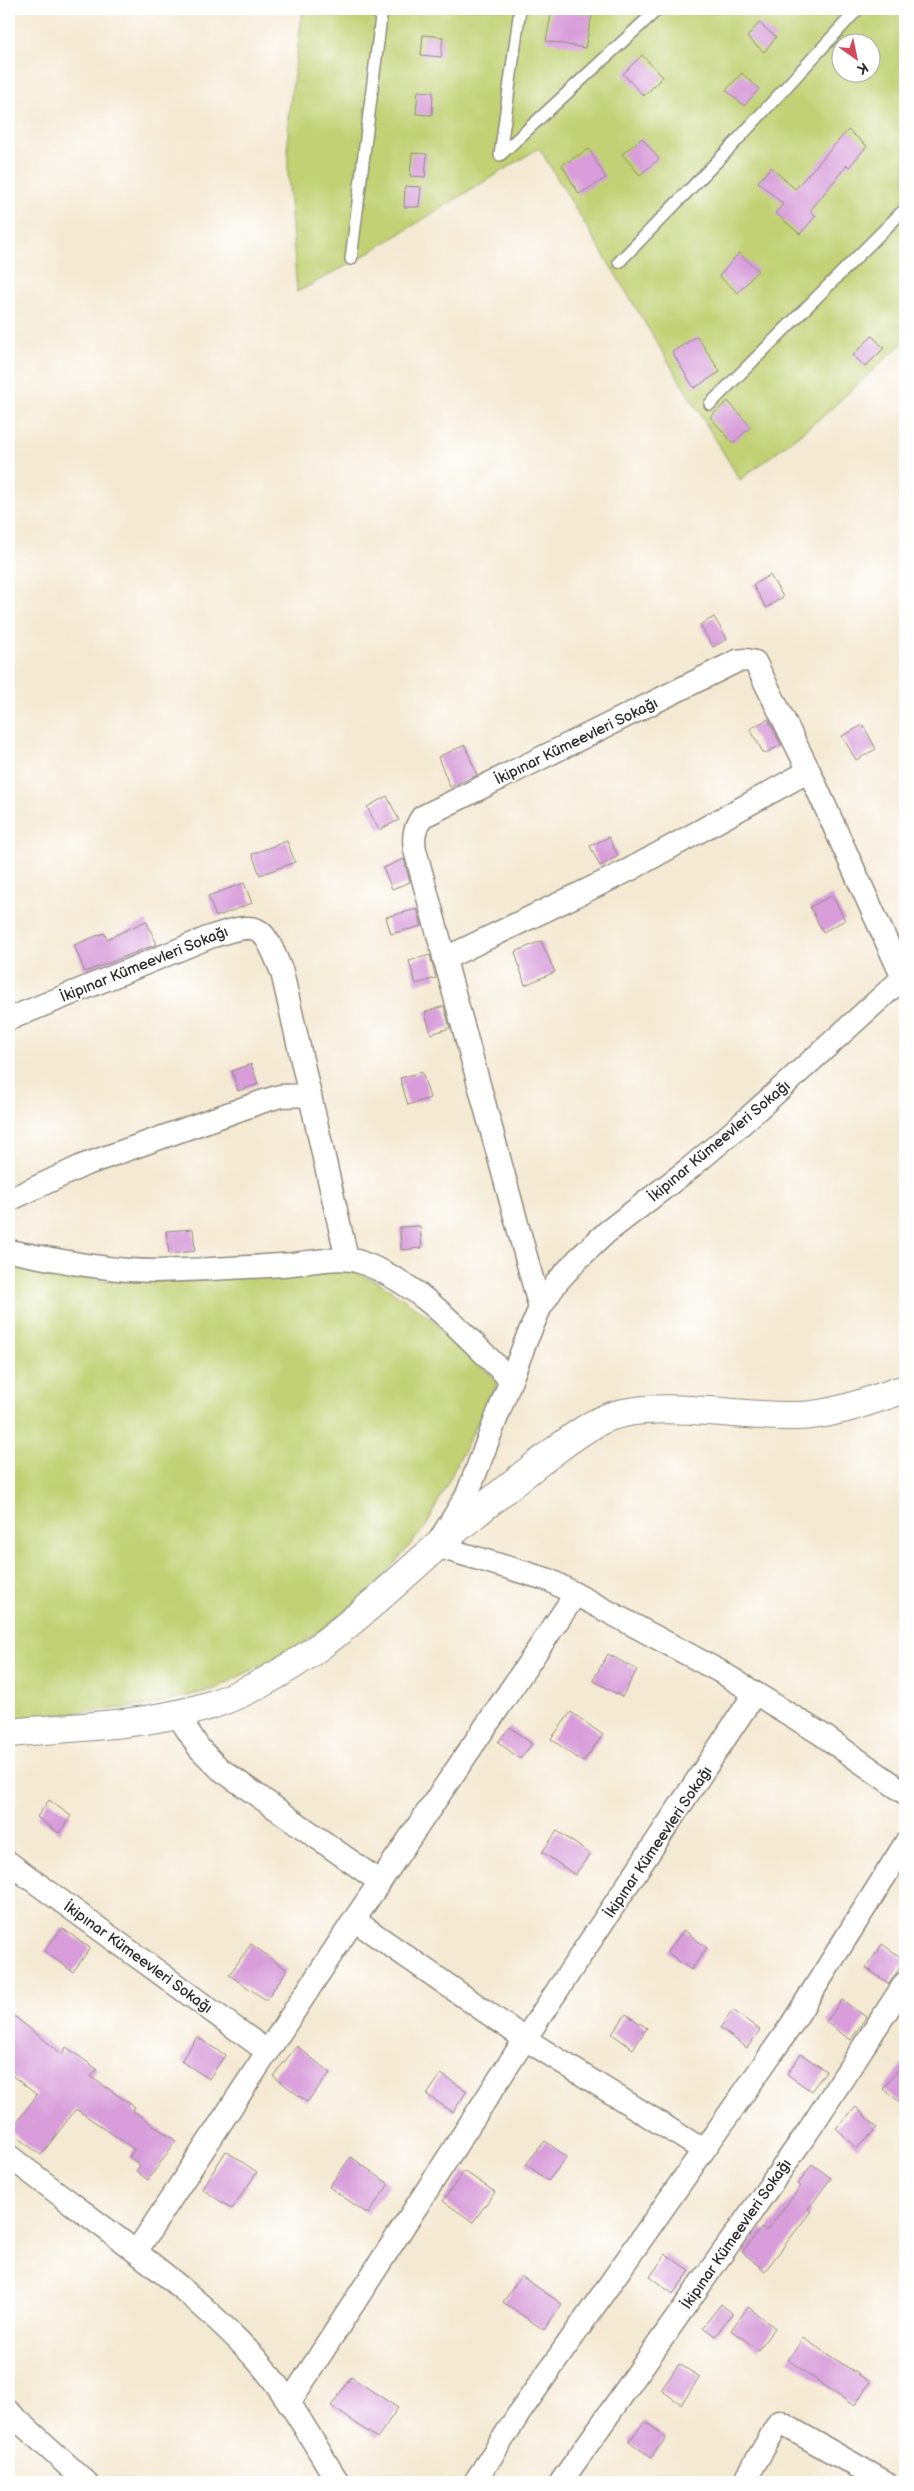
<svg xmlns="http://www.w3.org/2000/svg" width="914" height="2491" font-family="'Balsamiq Sans',sans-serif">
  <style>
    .green { fill: #c1d173; stroke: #767e4f; fill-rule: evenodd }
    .building { fill: #d89dda }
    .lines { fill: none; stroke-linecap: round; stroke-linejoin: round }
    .service-casing { stroke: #908a7e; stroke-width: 14 }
    .minor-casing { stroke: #908a7e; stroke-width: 25 }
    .tertiary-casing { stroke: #908a7e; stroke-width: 30 }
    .service { stroke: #fff; stroke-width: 11 }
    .minor { stroke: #fff; stroke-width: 22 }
    .tertiary { stroke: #fff; stroke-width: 28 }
    .labels { text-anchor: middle; stroke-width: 4; stroke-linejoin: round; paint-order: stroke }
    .street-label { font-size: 15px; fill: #2b2b2b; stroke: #fff }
  </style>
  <rect width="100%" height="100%" fill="#fff"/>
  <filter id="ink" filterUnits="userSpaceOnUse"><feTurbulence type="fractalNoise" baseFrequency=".02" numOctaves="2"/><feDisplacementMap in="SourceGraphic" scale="10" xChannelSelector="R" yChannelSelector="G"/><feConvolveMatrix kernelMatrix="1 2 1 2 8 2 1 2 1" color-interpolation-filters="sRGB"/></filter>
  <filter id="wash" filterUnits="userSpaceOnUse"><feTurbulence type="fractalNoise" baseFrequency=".0096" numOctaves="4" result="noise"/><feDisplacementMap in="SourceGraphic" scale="20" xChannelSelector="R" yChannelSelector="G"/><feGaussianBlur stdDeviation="1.12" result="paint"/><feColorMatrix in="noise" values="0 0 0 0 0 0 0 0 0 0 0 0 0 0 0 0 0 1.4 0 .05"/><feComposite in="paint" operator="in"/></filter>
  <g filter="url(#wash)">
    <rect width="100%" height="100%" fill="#f4e9d2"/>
    <!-- green -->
    <path class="green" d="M 303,9 L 905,9 L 905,341 L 823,416 L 740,480 L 539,148 L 357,260 L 297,292 L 288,174 L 288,118 ZM 842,42 L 872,42 L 872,72 L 842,72 Z
      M 9,1263 L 98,1280 L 173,1281 L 348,1269 L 382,1284 L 429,1317 L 498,1382 L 426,1526 L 371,1591 L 303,1643 L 215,1689 L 150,1705 L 9,1720 Z"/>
    <g id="blocks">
      <!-- building -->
      <path class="building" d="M 552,9 L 592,15 L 585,48 L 546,41 Z
        M 759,23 L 776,37 L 764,52 L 747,37 Z
        M 423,35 L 443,37 L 441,57 L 421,55 Z
        M 642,55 L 663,77 L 644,96 L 623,74 Z
        M 742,73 L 759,89 L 744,106 L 726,90 Z
        M 418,91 L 433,92 L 432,115 L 416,114 Z
        M 848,130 L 867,146 L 849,167 L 847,165 L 810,211 L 816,216 L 800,234 L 775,213 L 783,204 L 758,182 L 771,167 L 795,189 Z
        M 642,138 L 659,159 L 640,175 L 622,154 Z
        M 589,149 L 606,178 L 579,194 L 562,165 Z
        M 412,153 L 427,154 L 425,177 L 410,176 Z
        M 405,186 L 421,187 L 419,207 L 404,207 Z
        M 739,253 L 758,270 L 738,293 L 719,276 Z
        M 697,336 L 720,372 L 694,388 L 672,352 Z
        M 872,336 L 884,348 L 865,367 L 853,355 Z
        M 728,401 L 751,427 L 733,443 L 710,417 Z
        M 770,575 L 783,597 L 766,608 L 753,585 Z
        M 714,617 L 727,639 L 713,647 L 700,625 Z
        M 768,719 L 781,745 L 764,754 L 750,729 Z
        M 863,725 L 876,749 L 856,760 L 842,736 Z
        M 465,745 L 477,775 L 450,787 L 438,757 Z
        M 387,796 L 399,820 L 379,830 L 367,807 Z
        M 609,837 L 618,856 L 600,866 L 590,846 Z
        M 287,841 L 295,862 L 260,875 L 252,854 Z
        M 404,859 L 410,882 L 392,889 L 383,868 Z
        M 244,883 L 252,903 L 216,917 L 208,896 Z
        M 832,895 L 845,920 L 823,932 L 810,907 Z
        M 417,909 L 422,926 L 391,934 L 386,917 Z
        M 146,921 L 157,944 L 85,972 L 74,945 L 104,933 L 107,939 Z
        M 541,941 L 555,972 L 525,985 L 515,952 Z
        M 430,955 L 436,978 L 416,984 L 409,961 Z
        M 444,1006 L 450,1028 L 431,1034 L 425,1012 Z
        M 251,1064 L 258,1084 L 238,1091 L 232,1071 Z
        M 422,1072 L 430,1098 L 408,1105 L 400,1078 Z
        M 420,1226 L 422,1248 L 401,1250 L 400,1227 Z
        M 193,1229 L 195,1251 L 169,1254 L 166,1231 Z
        M 608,1654 L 637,1670 L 622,1697 L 593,1680 Z
        M 571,1712 L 603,1735 L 583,1762 L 551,1739 Z
        M 510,1727 L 532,1744 L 520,1759 L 498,1742 Z
        M 49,1800 L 71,1816 L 59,1833 L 37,1817 Z
        M 557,1831 L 590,1854 L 575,1875 L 542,1852 Z
        M 62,1928 L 90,1948 L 73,1972 L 44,1951 Z
        M 684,1930 L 707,1948 L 691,1970 L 667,1952 Z
        M 251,1944 L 287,1970 L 266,2000 L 229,1975 Z
        M 882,1944 L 905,1960 L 889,1984 L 866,1968 Z
        M 842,2000 L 866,2017 L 851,2040 L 826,2022 Z
        M 733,2010 L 760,2030 L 747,2048 L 720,2028 Z
        M 9,2012 L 62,2054 L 66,2047 L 97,2069 L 91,2077 L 135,2107 L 133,2111 L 176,2141 L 148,2180 L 136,2171 L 140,2165 L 129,2157 L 134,2149 L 76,2109 L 41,2155 L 10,2131 L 37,2095 L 9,2073 Z
        M 626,2014 L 647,2028 L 633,2049 L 612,2034 Z
        M 197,2037 L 225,2055 L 209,2079 L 181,2061 Z
        M 297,2046 L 330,2073 L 307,2102 L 273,2076 Z
        M 801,2054 L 826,2071 L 811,2091 L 787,2074 Z
        M 905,2061 L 905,2106 L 883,2089 Z
        M 441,2074 L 467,2091 L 453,2112 L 427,2095 Z
        M 856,2107 L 877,2128 L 857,2148 L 836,2128 Z
        M 545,2141 L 567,2157 L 548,2181 L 526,2164 Z
        M 226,2151 L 257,2172 L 232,2209 L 202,2189 Z
        M 351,2157 L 389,2184 L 368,2214 L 329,2187 Z
        M 812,2164 L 831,2178 L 808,2209 L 811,2211 L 765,2271 L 742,2252 L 762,2227 L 766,2231 L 801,2186 L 798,2184 Z
        M 464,2171 L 495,2192 L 473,2222 L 443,2201 Z
        M 666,2254 L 690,2271 L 673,2294 L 650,2277 Z
        M 521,2276 L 562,2304 L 544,2330 L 503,2302 Z
        M 721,2304 L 733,2314 L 715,2336 L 703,2327 Z
        M 748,2307 L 775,2328 L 758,2350 L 731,2330 Z
        M 803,2338 L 870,2382 L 854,2406 L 788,2360 Z
        M 679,2364 L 700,2377 L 681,2404 L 661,2390 Z
        M 351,2377 L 398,2408 L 377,2438 L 331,2406 Z
        M 645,2421 L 666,2438 L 651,2458 L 629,2441 Z"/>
    </g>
  </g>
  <g filter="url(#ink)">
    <use href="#blocks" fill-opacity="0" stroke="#908a7e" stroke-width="1"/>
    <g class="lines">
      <!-- service casing -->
      <g class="service-casing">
        <path id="service" d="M 520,9 L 500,155 L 658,9
          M 351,259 L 382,9
          M 619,262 L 729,149 L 858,9
          M 710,404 L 905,209"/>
      </g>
      <!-- minor casing -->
      <g class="minor-casing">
        <path id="minor" d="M 444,959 L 629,870 L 809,771
          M 905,976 L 736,1129 L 690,1168 L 607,1232 L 579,1258 L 557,1282 L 540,1308 L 525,1343 L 467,1495 L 436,1546 L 549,1580 L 721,1672 L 821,1734 L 905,1793
          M 9,1019 L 210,937 C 261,920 262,924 282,972 L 347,1259
          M 9,1200 L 84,1165 L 261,1102 L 280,1096 L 310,1095
          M 9,1251 C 57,1260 106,1271 155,1271 C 197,1270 239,1268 281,1265 C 303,1264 339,1255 360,1262 C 421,1283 466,1337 511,1380
          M 540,1308 L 415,850 C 413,837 414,829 422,817 L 737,661 L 746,660 L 755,662 L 809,771 L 903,978
          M 177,1714 L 199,1748 L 220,1769 L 380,1882
          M 9,1863 L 268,2052
          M 354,1920 L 525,2039 L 703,2150
          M 9,2156 C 92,2221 184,2280 256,2359 C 289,2396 312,2441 338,2482
          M 136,2252 L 354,1920 L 575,1595
          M 289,2403 L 525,2039 L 755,1693
          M 9,2412 L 86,2482
          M 475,2482 L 520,2412 L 790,2027 L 905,1844
          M 561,2482 L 809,2130 L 905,1983
          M 744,2482 L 779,2422 L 885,2482"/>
      </g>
      <!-- tertiary casing -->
      <g class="tertiary-casing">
        <path id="tertiary" d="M 9,1733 C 72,1727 136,1726 198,1709 C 305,1679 381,1592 463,1524 C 493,1500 522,1475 553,1452 C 569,1440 586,1427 604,1419 C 653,1398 743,1418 798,1416 C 834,1415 871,1400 905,1389"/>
      </g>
      <!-- service -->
      <use href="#service" class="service"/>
      <!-- minor -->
      <use href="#minor" class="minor"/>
      <!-- tertiary -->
      <use href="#tertiary" class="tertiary"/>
    </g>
  </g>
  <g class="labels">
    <!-- street labels -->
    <g class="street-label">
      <text transform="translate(576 741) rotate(-26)" y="5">İkipınar Kümeevleri Sokağı</text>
      <text transform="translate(144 964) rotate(-22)" y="5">İkipınar Kümeevleri Sokağı</text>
      <text transform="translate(719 1141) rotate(-40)" y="5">İkipınar Kümeevleri Sokağı</text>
      <text transform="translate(658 1842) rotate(-56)" y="5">İkipınar Kümeevleri Sokağı</text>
      <text transform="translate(138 1957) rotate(36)" y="5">İkipınar Kümeevleri Sokağı</text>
      <text transform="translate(736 2234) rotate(-55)" y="5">İkipınar Kümeevleri Sokağı</text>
    </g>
  </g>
  <!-- margin -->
  <rect width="914" height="2491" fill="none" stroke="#fff" stroke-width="30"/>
  <!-- north arrow -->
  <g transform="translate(856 58) rotate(147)"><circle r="24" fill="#ffffff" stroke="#aaaaaa"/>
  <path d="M0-4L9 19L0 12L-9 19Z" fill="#d1495b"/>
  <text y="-8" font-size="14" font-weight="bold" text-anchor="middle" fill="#2b2b2b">K</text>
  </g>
</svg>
